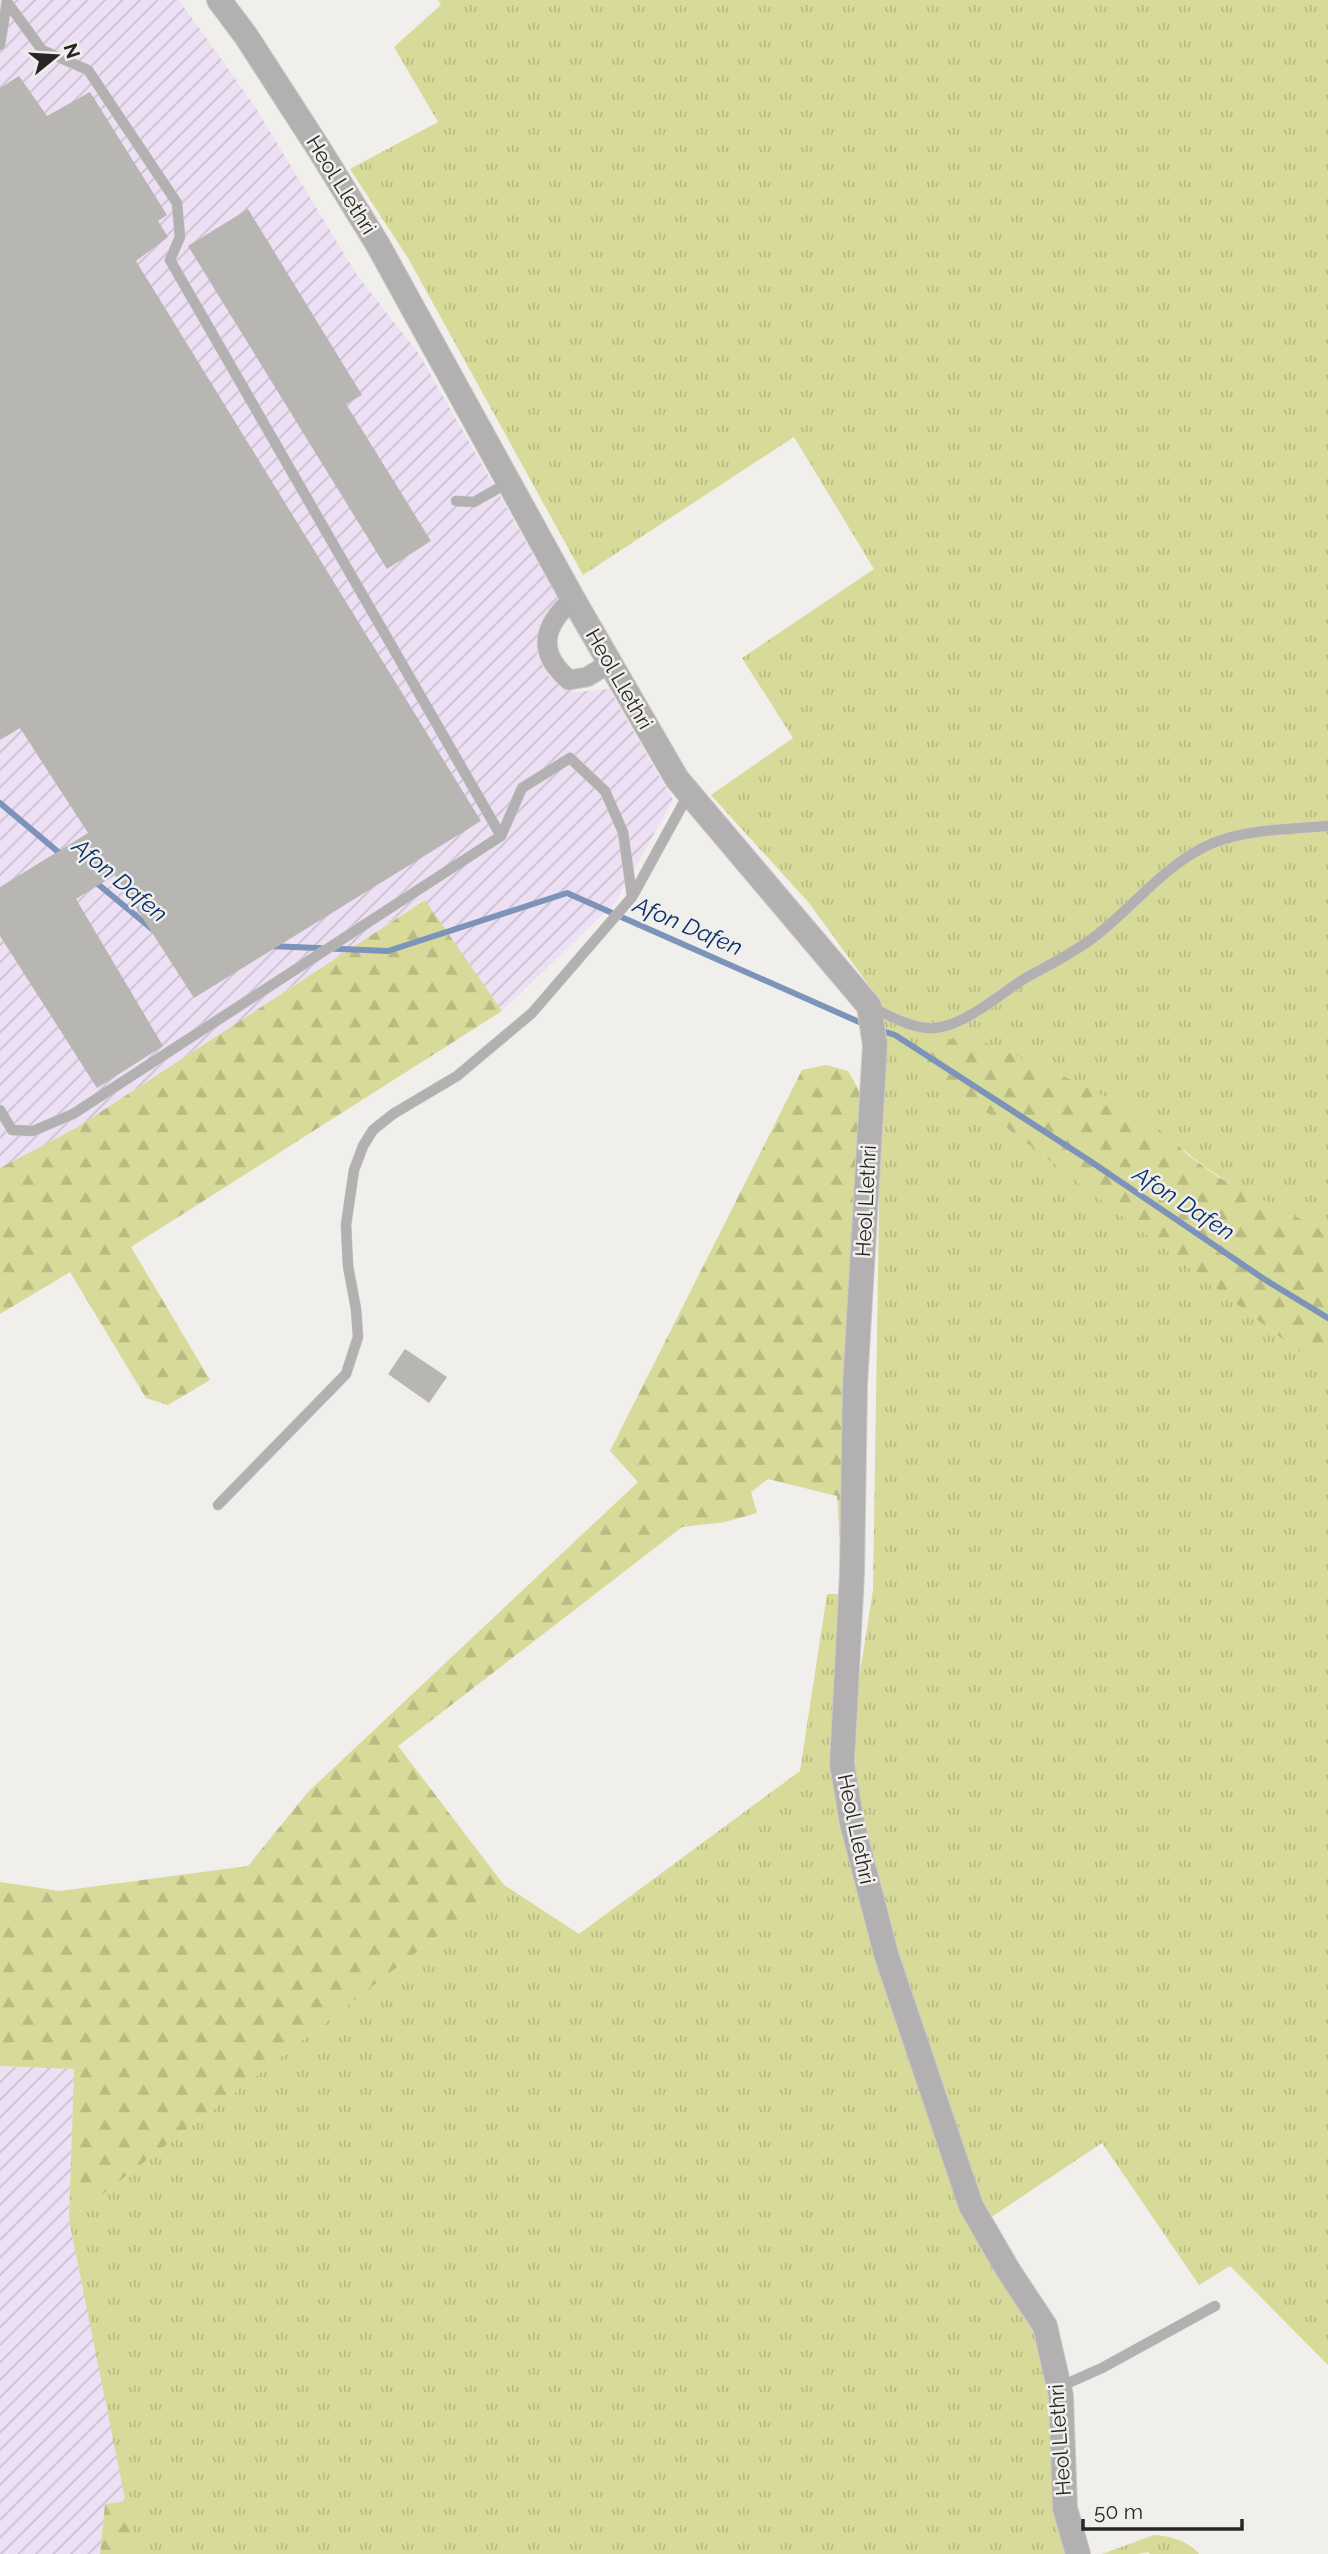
<svg xmlns="http://www.w3.org/2000/svg" width="1328" height="2554" font-family="Raleway,sans-serif">
  <style>
    .industrial { fill: url(#industrial-furrows) }
    .grass { fill: url(#grass-tufts) }
    .forest { fill: url(#forest-firs) }
    .lines { fill: none; stroke-linecap: round; stroke-linejoin: round }
    .stream { stroke: #7c93ba; stroke-width: 6 }
    .building { fill: #b8b6b3 }
    .service-casing { stroke: #cdcbc7; stroke-width: 11 }
    .minor-casing { stroke: #cdcbc7; stroke-width: 21 }
    .tertiary-casing { stroke: #cdcbc7; stroke-width: 26 }
    .service { stroke: #b2b0b0; stroke-width: 10 }
    .minor { stroke: #b2b0b0; stroke-width: 19 }
    .tertiary { stroke: #b2b0b0; stroke-width: 24 }
    .labels { text-anchor: middle; stroke-width: 5; stroke-linejoin: round; paint-order: stroke }
    .street-label { font-size: 21px; fill: #272624; stroke: #f1efeb }
    .water-label { font-size: 23px; font-style: italic; fill: #082e6e; stroke: #f1efeb }
  </style>
  <defs>
    <pattern id="industrial-furrows" width="10" height="10" patternUnits="userSpaceOnUse" patternTransform="scale(1.75)"><rect width="10" height="10" fill="#ede0f4"/><path d="M-1 1l2-2M0 10L10 0M9 11l2-2" fill="none" stroke="#cbc0d1"/></pattern>
    <pattern id="grass-tufts" width="24" height="20" patternUnits="userSpaceOnUse" patternTransform="scale(1.75)"><rect width="24" height="20" fill="#d7da98"/><path d="M3 7l-1-3M5 7V3M7 7l1-3M15 17l-1-3M17 17v-4M19 17l1-3" fill="none" stroke="#b9bb83"/></pattern>
    <pattern id="forest-firs" width="22" height="20" patternUnits="userSpaceOnUse" patternTransform="scale(1.75)"><rect width="22" height="20" fill="#d7da98"/><path d="M5 1l3.5 6h-7zM16 11l3.5 6h-7z" fill="#b9bb83"/></pattern>
  </defs>
  <rect width="100%" height="100%" fill="#f1efeb"/>
  <!-- industrial -->
  <path class="industrial" d="M 0,0 L 179,0 L 255,107 L 357,275 L 419,354 L 558,598 L 541,625 L 537,654 L 549,677 L 575,692 L 609,689 L 673,800 L 615,903 L 502,1011 L 424,900 L 76,1128 L 0,1168 Z
    M 0,2066 L 74,2069 L 69,2220 L 126,2501 L 105,2504 L 100,2554 L 0,2554 Z"/>
  <!-- grass -->
  <path class="grass" d="M 438,0 L 1328,0 L 1328,1233 C 1272,1208 1215,1181 1171,1138 L 921,1061 L 1328,1374 L 1328,2365 L 1230,2266 L 1199,2285 L 1102,2143 L 987,2220 L 901,1973 L 860,1828 L 855,1768 L 858,1685 L 873,1590 L 880,1144 L 884,1040 L 873,991 L 809,903 L 711,795 L 793,738 L 742,658 L 874,569 L 794,437 L 583,575 L 408,258 L 350,169 L 438,122 L 394,47 L 441,5 Z
    M 827,1594 L 851,1594 L 842,1764 L 971,2206 L 1045,2326 L 1074,2554 L 136,2554 L 69,2220 L 504,1885 L 579,1934 L 800,1771 Z
    M 1154,2535 C 1170,2536 1189,2541 1199,2554 L 1150,2554 L 1148,2552 L 1137,2554 L 1102,2554 Z"/>
  <!-- forest -->
  <path class="forest" d="M 425,900 L 502,1011 L 131,1247 L 210,1380 L 168,1405 L 146,1398 L 70,1272 L 0,1314 L 0,1168 L 76,1128 Z
    M 953,1039 L 986,1043 L 1074,1081 L 1133,1111 L 1171,1138 L 1188,1155 L 1218,1177 L 1328,1233 L 1328,1374 L 921,1062 L 931,1042 Z
    M 826,1065 L 848,1071 L 860,1092 L 853,1523 L 840,1541 L 837,1496 L 768,1479 L 751,1492 L 757,1513 L 725,1522 L 682,1527 L 398,1746 L 504,1885 L 69,2220 L 74,2069 L 0,2066 L 0,1882 L 60,1891 L 248,1866 L 308,1792 L 638,1482 L 610,1451 L 802,1070 Z
    M 126,2501 L 136,2554 L 100,2554 L 105,2504 Z"/>
  <g class="lines">
    <!-- stream -->
    <path class="stream" d="M 0,803 L 63,856
      M 93,880 L 152,929
      M 270,946 L 388,951 L 567,893 L 866,1025
      M 879,1030 L 895,1035 L 1087,1159 L 1264,1279 L 1328,1318"/>
  </g>
  <!-- building -->
  <path class="building" d="M 19,76 L 47,116 L 90,92 L 167,215 L 158,221 L 168,237 L 136,261 L 481,821 L 194,998 L 115,875 L 76,899 L 163,1046 L 97,1088 L 0,936 L 0,887 L 88,833 L 20,728 L 0,740 L 0,88 Z
    M 248,209 L 362,395 L 346,404 L 431,541 L 387,569 L 188,246 Z
    M 405,1349 L 447,1377 L 429,1403 L 388,1374 Z"/>
  <g class="lines">
    <!-- service casing -->
    <g class="service-casing">
      <path id="service" d="M 7,2 L 42,50 L 88,70 L 177,203 L 180,237 L 170,260 L 501,836
        M 0,45 L 7,1
        M 456,501 L 474,502 L 509,482
        M 871,1007 C 888,1015 907,1026 926,1028 C 959,1031 997,996 1024,979 C 1049,965 1074,953 1097,935 C 1135,905 1166,863 1213,843 C 1248,829 1291,829 1328,826
        M 0,1110 L 12,1130 L 33,1131 L 73,1114 L 501,836 L 522,788 L 570,758 L 605,791 L 623,832 L 632,896
        M 218,1505 L 346,1374 L 358,1337 L 356,1309 L 348,1266 L 346,1225 L 354,1170 L 363,1146 L 373,1130 L 393,1114 L 457,1076 L 532,1013 L 632,897 L 688,795
        M 1059,2387 L 1102,2368 L 1215,2306"/>
    </g>
    <!-- minor casing -->
    <g class="minor-casing">
      <path id="minor" d="M 573,599 C 543,626 536,652 569,680 L 587,677 L 610,663"/>
    </g>
    <!-- tertiary casing -->
    <g class="tertiary-casing">
      <path id="tertiary" d="M 219,0 L 246,36 L 319,149 L 378,245 L 573,599 L 677,779 L 869,1006 L 875,1045 L 855,1385 L 852,1574 L 842,1764 L 852,1823 L 886,1954 L 971,2206 L 1008,2270 L 1045,2326 L 1061,2396 L 1065,2508 L 1078,2554"/>
    </g>
    <!-- service -->
    <use href="#service" class="service"/>
    <!-- minor -->
    <use href="#minor" class="minor"/>
    <!-- tertiary -->
    <use href="#tertiary" class="tertiary"/>
  </g>
  <g class="labels">
    <!-- street labels -->
    <g class="street-label">
      <text transform="translate(341 185) rotate(58)" y="7">Heol Llethri</text>
      <text transform="translate(619 679) rotate(60)" y="7">Heol Llethri</text>
      <text transform="translate(866 1201) rotate(-87)" y="7">Heol Llethri</text>
      <text transform="translate(856 1829) rotate(78)" y="7">Heol Llethri</text>
      <text transform="translate(1060 2440) rotate(-94)" y="7">Heol Llethri</text>
    </g>
    <!-- water labels -->
    <g class="water-label">
      <text transform="translate(120 880) rotate(40)" y="8">Afon Dafen</text>
      <text transform="translate(688 926) rotate(23)" y="8">Afon Dafen</text>
      <text transform="translate(1184 1203) rotate(33)" y="8">Afon Dafen</text>
    </g>
  </g>
  <!-- north arrow -->
  <g transform="translate(56 56) rotate(72)" stroke="#f1efeb" stroke-width="5" paint-order="stroke">
  <path d="M0-5L12 26L0 18L-12 26Z" fill="#272624"/>
  <text y="-10" font-size="19" font-weight="bold" text-anchor="middle" fill="#272624">N</text>
  </g>
  <!-- scale -->
  <path d="M1083 2519v10h159v-10" fill="none" stroke="#272624" stroke-width="3.5"/>
  <text x="1094" y="2519" font-size="21" fill="#272624" stroke="#f1efeb" stroke-width="5" paint-order="stroke">50 m</text>
</svg>
